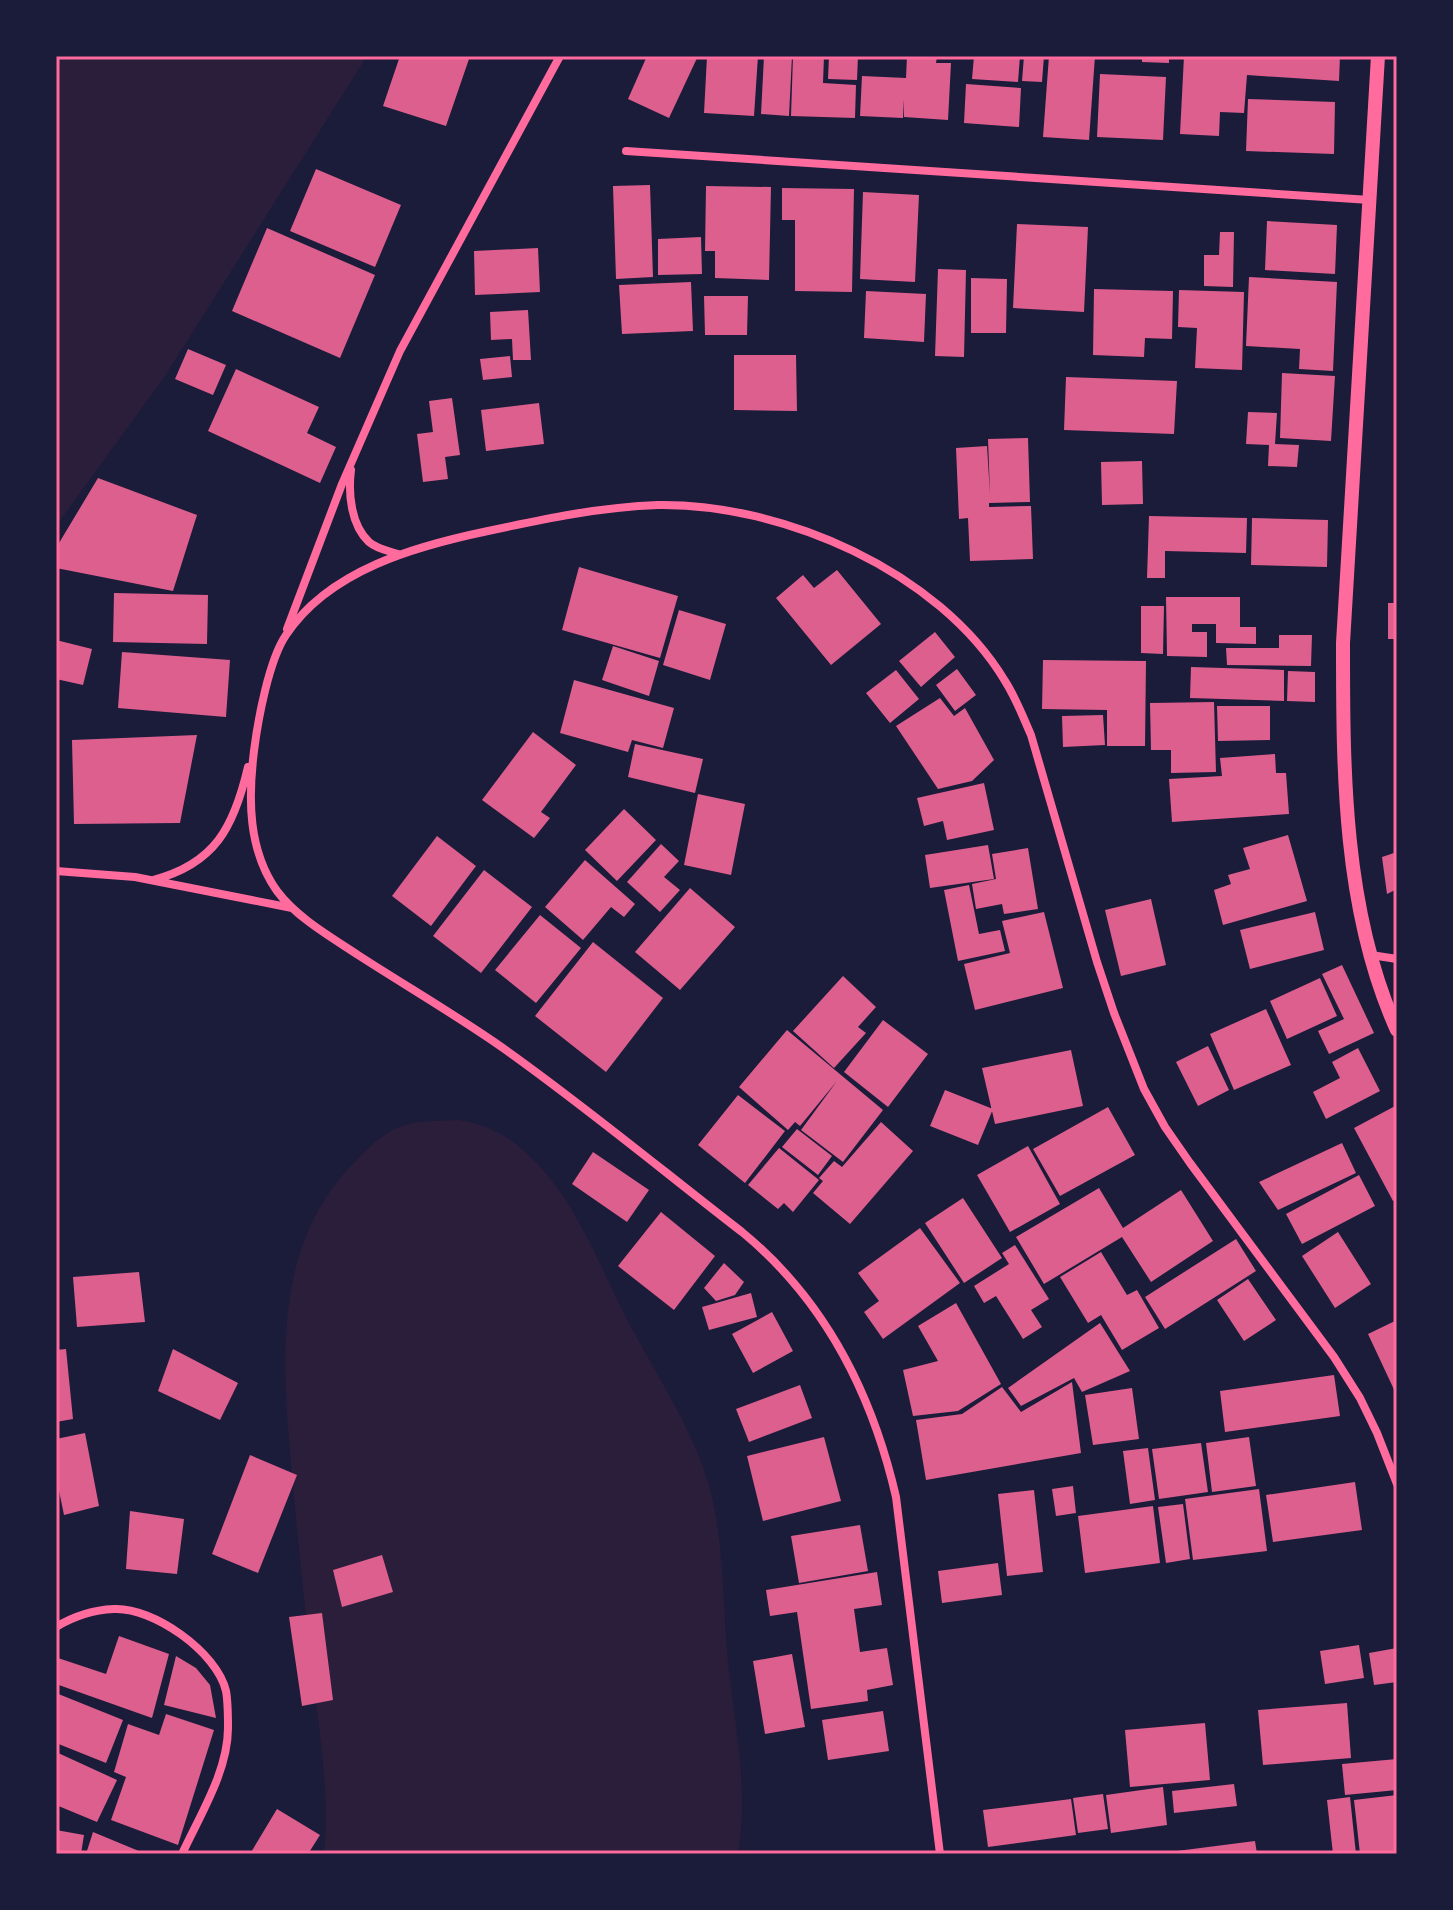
<svg xmlns="http://www.w3.org/2000/svg" width="1453" height="1910" font-family="'Sofia Sans Condensed',sans-serif">
  <style>
    .green { fill: #2a1e3b }
    .building { fill: #dd5f8e }
    .lines { fill: none; stroke-linecap: round; stroke-linejoin: round }
    .minor { stroke: #ff6b9d; stroke-width: 8 }
    .tertiary { stroke: #ff6b9d; stroke-width: 14 }
    .neatline { fill: none; stroke: #ff6b9d; stroke-width: 3 }
  </style>
  <rect width="100%" height="100%" fill="#1b1b3a"/>
  <!-- green -->
  <path class="green" d="M 56,56 L 367,56 L 165,376 L 56,526 Z
    M 459,1120 C 484,1124 504,1133 523,1150 C 575,1195 599,1266 630,1325 C 657,1376 691,1426 708,1482 C 725,1541 722,1601 728,1662 C 735,1727 749,1789 738,1854 L 324,1854 C 330,1795 320,1738 313,1679 C 305,1607 297,1535 291,1462 C 282,1361 274,1250 348,1169 C 363,1153 378,1136 399,1127 C 417,1120 439,1121 459,1120 Z"/>
  <!-- building -->
  <path class="building" d="M 400,56 L 460,56 L 469,59 L 446,126 L 383,106 Z
    M 647,56 L 698,56 L 669,118 L 628,99 Z
    M 707,56 L 758,56 L 754,116 L 704,113 Z
    M 764,56 L 792,56 L 789,116 L 761,114 Z
    M 793,56 L 824,56 L 823,83 L 856,85 L 855,118 L 791,116 Z
    M 829,56 L 858,56 L 857,80 L 828,79 Z
    M 907,56 L 937,56 L 936,63 L 951,63 L 948,120 L 904,117 L 904,99 L 903,118 L 860,116 L 862,76 L 906,78 Z
    M 974,56 L 1020,56 L 1018,82 L 972,79 Z
    M 1024,56 L 1044,56 L 1042,82 L 1022,81 Z
    M 1049,56 L 1095,56 L 1089,140 L 1043,137 Z
    M 1142,56 L 1169,56 L 1169,63 L 1142,62 Z
    M 1184,56 L 1340,56 L 1339,81 L 1247,75 L 1244,113 L 1220,112 L 1219,136 L 1180,134 Z
    M 1100,74 L 1166,77 L 1163,140 L 1097,137 Z
    M 966,84 L 1021,88 L 1019,127 L 964,123 Z
    M 1248,99 L 1335,102 L 1334,154 L 1246,151 Z
    M 316,169 L 401,205 L 375,267 L 290,231 Z
    M 650,185 L 653,277 L 616,279 L 613,186 Z
    M 706,186 L 771,187 L 769,280 L 715,278 L 715,251 L 705,251 Z
    M 782,188 L 854,189 L 852,292 L 795,291 L 795,220 L 782,220 Z
    M 863,192 L 919,195 L 915,282 L 860,279 Z
    M 1267,221 L 1337,225 L 1335,274 L 1265,270 Z
    M 1017,224 L 1088,227 L 1084,312 L 1013,308 Z
    M 267,228 L 375,275 L 340,358 L 232,311 Z
    M 1220,232 L 1234,232 L 1233,287 L 1204,286 L 1204,255 L 1219,255 Z
    M 701,237 L 702,274 L 658,275 L 658,239 Z
    M 538,248 L 540,292 L 475,295 L 474,251 Z
    M 938,269 L 966,270 L 964,357 L 935,356 Z
    M 1249,277 L 1337,282 L 1333,371 L 1299,369 L 1300,349 L 1246,346 Z
    M 971,278 L 1007,279 L 1006,333 L 971,333 Z
    M 691,282 L 693,331 L 622,334 L 619,285 Z
    M 1094,289 L 1173,291 L 1172,339 L 1145,338 L 1144,357 L 1093,355 Z
    M 1179,290 L 1244,292 L 1242,370 L 1195,368 L 1197,328 L 1178,327 Z
    M 866,291 L 926,294 L 924,342 L 864,338 Z
    M 704,296 L 748,296 L 747,335 L 705,335 Z
    M 528,310 L 531,360 L 513,360 L 512,339 L 491,340 L 490,312 Z
    M 188,349 L 226,365 L 213,395 L 175,379 Z
    M 734,355 L 796,355 L 797,411 L 734,410 Z
    M 510,356 L 512,377 L 483,380 L 480,359 Z
    M 236,369 L 319,407 L 307,433 L 336,447 L 320,483 L 208,431 Z
    M 1282,373 L 1335,376 L 1331,441 L 1280,438 Z
    M 1066,377 L 1177,381 L 1174,434 L 1064,430 Z
    M 452,398 L 460,455 L 445,457 L 448,479 L 423,482 L 417,434 L 433,432 L 429,401 Z
    M 539,403 L 544,444 L 486,451 L 481,410 Z
    M 1248,412 L 1277,413 L 1275,444 L 1299,445 L 1297,467 L 1268,466 L 1269,445 L 1246,444 Z
    M 1028,438 L 1030,502 L 989,503 L 989,507 L 1031,506 L 1033,559 L 970,561 L 968,518 L 959,519 L 956,448 L 987,446 L 990,494 L 988,439 Z
    M 1142,461 L 1143,504 L 1102,505 L 1101,462 Z
    M 98,478 L 197,515 L 173,591 L 56,568 L 56,548 Z
    M 1149,516 L 1247,518 L 1246,553 L 1165,551 L 1165,578 L 1147,578 Z
    M 1252,518 L 1328,520 L 1327,567 L 1251,565 Z
    M 579,567 L 678,596 L 660,658 L 562,630 Z
    M 837,570 L 881,624 L 831,665 L 776,598 L 803,575 L 814,588 Z
    M 114,593 L 208,595 L 207,644 L 113,642 Z
    M 1166,597 L 1240,597 L 1240,627 L 1256,627 L 1256,644 L 1216,643 L 1216,624 L 1192,624 L 1192,632 L 1207,632 L 1207,657 L 1167,656 Z
    M 1388,603 L 1397,603 L 1397,639 L 1388,639 Z
    M 1141,606 L 1164,606 L 1163,654 L 1141,653 Z
    M 679,610 L 726,624 L 710,680 L 663,665 Z
    M 935,632 L 955,657 L 921,687 L 899,661 Z
    M 1279,635 L 1312,635 L 1311,666 L 1227,665 L 1226,648 L 1279,648 Z
    M 56,640 L 92,649 L 83,685 L 56,679 Z
    M 613,646 L 659,661 L 649,696 L 602,680 Z
    M 122,652 L 230,660 L 226,717 L 118,708 Z
    M 1043,660 L 1146,661 L 1145,746 L 1107,746 L 1107,710 L 1042,709 Z
    M 1191,667 L 1284,670 L 1284,701 L 1190,698 Z
    M 957,669 L 976,695 L 955,711 L 936,685 Z
    M 896,670 L 919,699 L 890,723 L 866,693 Z
    M 1288,671 L 1315,672 L 1315,702 L 1287,701 Z
    M 574,680 L 674,708 L 663,748 L 632,740 L 628,752 L 560,733 Z
    M 940,698 L 954,716 L 965,708 L 994,760 L 972,781 L 938,789 L 896,726 Z
    M 1214,702 L 1216,772 L 1171,773 L 1171,750 L 1151,750 L 1150,703 Z
    M 1217,706 L 1270,706 L 1270,740 L 1218,741 Z
    M 1103,715 L 1105,745 L 1063,747 L 1062,716 Z
    M 533,732 L 576,765 L 541,812 L 550,818 L 534,838 L 482,800 Z
    M 197,735 L 180,823 L 74,824 L 72,740 Z
    M 635,744 L 703,759 L 695,793 L 628,777 Z
    M 1275,754 L 1276,773 L 1286,773 L 1289,814 L 1172,822 L 1169,779 L 1222,776 L 1220,758 Z
    M 984,783 L 994,830 L 947,840 L 943,821 L 924,826 L 917,798 Z
    M 698,794 L 745,804 L 731,875 L 684,865 Z
    M 624,809 L 656,840 L 617,881 L 585,850 Z
    M 1288,835 L 1307,901 L 1223,925 L 1214,890 L 1231,884 L 1228,875 L 1250,869 L 1243,848 Z
    M 437,836 L 476,866 L 431,926 L 392,896 Z
    M 661,844 L 679,861 L 664,877 L 680,890 L 660,912 L 627,882 Z
    M 988,845 L 994,879 L 930,888 L 925,855 Z
    M 1028,848 L 1038,909 L 1004,914 L 1002,904 L 976,909 L 972,884 L 996,879 L 992,854 Z
    M 1397,852 L 1397,889 L 1387,894 L 1382,857 Z
    M 585,860 L 635,904 L 624,917 L 611,907 L 583,940 L 545,907 Z
    M 484,870 L 532,907 L 481,973 L 433,936 Z
    M 969,885 L 979,934 L 1000,930 L 1005,951 L 958,961 L 944,890 Z
    M 690,888 L 735,927 L 680,990 L 635,952 Z
    M 1151,899 L 1166,965 L 1121,976 L 1105,910 Z
    M 1044,912 L 1063,988 L 975,1010 L 964,964 L 1010,953 L 1002,921 Z
    M 1315,912 L 1324,950 L 1250,969 L 1240,930 Z
    M 540,915 L 581,948 L 536,1003 L 495,970 Z
    M 593,942 L 663,998 L 606,1072 L 535,1016 Z
    M 1342,965 L 1374,1033 L 1329,1054 L 1318,1031 L 1344,1019 L 1322,974 Z
    M 843,976 L 876,1007 L 858,1027 L 866,1033 L 834,1068 L 793,1031 Z
    M 1320,978 L 1337,1016 L 1287,1039 L 1270,1001 Z
    M 1266,1009 L 1291,1065 L 1234,1090 L 1210,1034 Z
    M 883,1020 L 928,1054 L 888,1107 L 844,1072 Z
    M 787,1030 L 883,1110 L 843,1162 L 801,1130 L 837,1081 L 800,1126 L 795,1122 L 788,1130 L 739,1087 Z
    M 1208,1046 L 1229,1090 L 1198,1106 L 1176,1062 Z
    M 1358,1048 L 1380,1091 L 1326,1119 L 1313,1092 L 1340,1078 L 1332,1062 Z
    M 1071,1050 L 1083,1106 L 995,1124 L 982,1068 Z
    M 945,1090 L 993,1109 L 978,1145 L 930,1126 Z
    M 738,1095 L 785,1131 L 745,1183 L 698,1145 Z
    M 1397,1105 L 1397,1199 L 1393,1201 L 1354,1128 Z
    M 1108,1107 L 1135,1155 L 1060,1196 L 1033,1149 Z
    M 881,1122 L 913,1151 L 850,1224 L 813,1193 L 823,1181 L 819,1178 L 834,1161 L 842,1167 Z
    M 797,1129 L 832,1156 L 818,1175 L 782,1147 Z
    M 1342,1143 L 1356,1173 L 1278,1210 L 1259,1182 Z
    M 1028,1146 L 1060,1204 L 1010,1232 L 977,1175 Z
    M 779,1148 L 819,1180 L 793,1212 L 784,1203 L 778,1209 L 748,1185 Z
    M 593,1152 L 649,1190 L 627,1222 L 572,1184 Z
    M 1359,1175 L 1375,1206 L 1302,1244 L 1286,1214 Z
    M 1099,1188 L 1123,1228 L 1181,1190 L 1213,1241 L 1151,1282 L 1122,1237 L 1044,1284 L 1016,1237 Z
    M 963,1198 L 1002,1258 L 964,1283 L 925,1223 Z
    M 661,1212 L 715,1256 L 674,1310 L 618,1266 Z
    M 920,1228 L 960,1283 L 883,1339 L 864,1312 L 879,1301 L 858,1273 Z
    M 1338,1232 L 1371,1284 L 1335,1308 L 1302,1256 Z
    M 1236,1239 L 1256,1271 L 1165,1329 L 1145,1297 Z
    M 1015,1245 L 1049,1299 L 1031,1310 L 1042,1327 L 1023,1339 L 996,1296 L 984,1303 L 974,1286 L 1009,1264 L 1002,1253 Z
    M 1101,1252 L 1127,1295 L 1137,1290 L 1159,1328 L 1122,1350 L 1101,1315 L 1088,1323 L 1060,1277 Z
    M 724,1263 L 744,1282 L 735,1295 L 716,1301 L 704,1288 Z
    M 139,1272 L 145,1322 L 77,1327 L 73,1277 Z
    M 1248,1279 L 1276,1320 L 1244,1341 L 1217,1300 Z
    M 751,1293 L 757,1317 L 709,1330 L 702,1307 Z
    M 956,1303 L 1001,1384 L 958,1411 L 913,1416 L 903,1370 L 938,1361 L 918,1326 Z
    M 772,1312 L 793,1351 L 753,1373 L 732,1334 Z
    M 1397,1320 L 1397,1396 L 1368,1334 Z
    M 1100,1323 L 1130,1371 L 1082,1392 L 1074,1378 L 1021,1406 L 1008,1388 Z
    M 66,1349 L 73,1419 L 56,1422 L 56,1350 Z
    M 173,1349 L 238,1383 L 220,1420 L 158,1391 Z
    M 1334,1375 L 1340,1416 L 1225,1432 L 1220,1391 Z
    M 1072,1382 L 1081,1453 L 926,1480 L 916,1420 L 962,1414 L 1002,1387 L 1021,1412 Z
    M 800,1385 L 812,1418 L 749,1442 L 736,1409 Z
    M 1132,1388 L 1139,1439 L 1093,1445 L 1085,1395 Z
    M 85,1433 L 99,1506 L 64,1515 L 56,1476 L 56,1439 Z
    M 824,1437 L 841,1501 L 763,1521 L 747,1456 Z
    M 1249,1437 L 1256,1486 L 1212,1492 L 1206,1443 Z
    M 1201,1443 L 1208,1492 L 1159,1499 L 1152,1449 Z
    M 1148,1448 L 1155,1500 L 1130,1504 L 1123,1451 Z
    M 250,1455 L 297,1475 L 258,1573 L 212,1554 Z
    M 1355,1482 L 1362,1530 L 1273,1542 L 1266,1495 Z
    M 1073,1486 L 1076,1513 L 1056,1516 L 1052,1489 Z
    M 1259,1489 L 1267,1551 L 1193,1560 L 1185,1499 Z
    M 1034,1490 L 1043,1572 L 1007,1576 L 998,1494 Z
    M 1183,1504 L 1190,1559 L 1166,1563 L 1158,1507 Z
    M 1153,1506 L 1160,1563 L 1085,1573 L 1078,1516 Z
    M 130,1511 L 184,1519 L 177,1574 L 126,1569 Z
    M 860,1525 L 868,1571 L 799,1583 L 791,1536 Z
    M 382,1555 L 393,1592 L 342,1607 L 333,1570 Z
    M 998,1563 L 1002,1595 L 942,1603 L 938,1571 Z
    M 877,1572 L 882,1605 L 854,1609 L 860,1652 L 887,1648 L 893,1685 L 867,1690 L 868,1701 L 811,1709 L 797,1612 L 770,1616 L 766,1590 Z
    M 322,1613 L 333,1700 L 302,1706 L 289,1617 Z
    M 119,1636 L 169,1654 L 152,1718 L 56,1684 L 58,1658 L 106,1674 Z
    M 1359,1645 L 1364,1678 L 1325,1684 L 1320,1651 Z
    M 1397,1648 L 1397,1682 L 1374,1685 L 1369,1653 Z
    M 792,1654 L 805,1727 L 765,1734 L 753,1661 Z
    M 176,1656 L 196,1668 L 210,1685 L 216,1718 L 164,1705 Z
    M 56,1693 L 123,1720 L 106,1763 L 56,1743 Z
    M 1347,1703 L 1351,1758 L 1263,1765 L 1258,1710 Z
    M 883,1711 L 889,1751 L 828,1760 L 822,1720 Z
    M 166,1714 L 214,1730 L 178,1845 L 111,1820 L 126,1777 L 114,1772 L 128,1724 L 159,1735 Z
    M 1205,1723 L 1210,1780 L 1130,1787 L 1125,1730 Z
    M 56,1752 L 117,1780 L 97,1822 L 56,1805 Z
    M 1397,1759 L 1397,1790 L 1345,1795 L 1342,1764 Z
    M 1234,1784 L 1237,1806 L 1174,1813 L 1172,1791 Z
    M 1163,1787 L 1167,1825 L 1111,1833 L 1106,1795 Z
    M 1103,1794 L 1108,1829 L 1078,1833 L 1073,1798 Z
    M 1397,1795 L 1397,1854 L 1360,1854 L 1354,1800 Z
    M 1350,1797 L 1356,1854 L 1333,1854 L 1327,1800 Z
    M 1071,1799 L 1076,1835 L 988,1847 L 983,1810 Z
    M 277,1809 L 320,1835 L 308,1854 L 250,1854 Z
    M 56,1830 L 84,1835 L 81,1854 L 56,1854 Z
    M 93,1832 L 146,1854 L 86,1854 Z
    M 1255,1841 L 1257,1854 L 1169,1854 L 1169,1852 Z"/>
  <g class="lines">
    <!-- minor -->
    <path class="minor" d="M 626,151 L 1370,200
      M 351,470 C 348,494 351,525 369,542 C 377,549 389,551 398,554
      M 287,629 L 342,484 L 400,351 L 560,56
      M 56,871 L 135,877 L 292,908
      M 153,880 C 215,864 234,827 248,767
      M 1371,955 L 1397,959
      M 56,1627 C 74,1616 92,1610 114,1609 C 153,1607 217,1652 226,1691 C 228,1702 228,1717 228,1728 C 228,1771 200,1815 182,1854
      M 940,1854 L 896,1497 C 872,1393 826,1301 742,1232 C 663,1171 585,1106 503,1048 C 456,1015 406,986 358,955 C 331,937 297,918 277,891 C 248,850 248,799 254,751 C 258,719 269,660 286,635 C 329,570 416,546 488,531 C 544,519 600,507 658,505 C 782,503 939,571 1005,681 C 1016,698 1023,717 1031,735 L 1097,962 L 1114,1013 L 1144,1089 L 1165,1127 L 1190,1163 L 1334,1357 L 1360,1398 L 1377,1433 L 1397,1484"/>
    <!-- tertiary -->
    <path class="tertiary" d="M 1378,56 L 1343,643 C 1343,771 1343,911 1397,1030"/>
  </g>
  <!-- border -->
  <rect width="1453" height="1910" fill="none" stroke="#1b1b3a" stroke-width="116"/>
  <rect x="58" y="58" width="1337" height="1794" class="neatline"/>
</svg>
